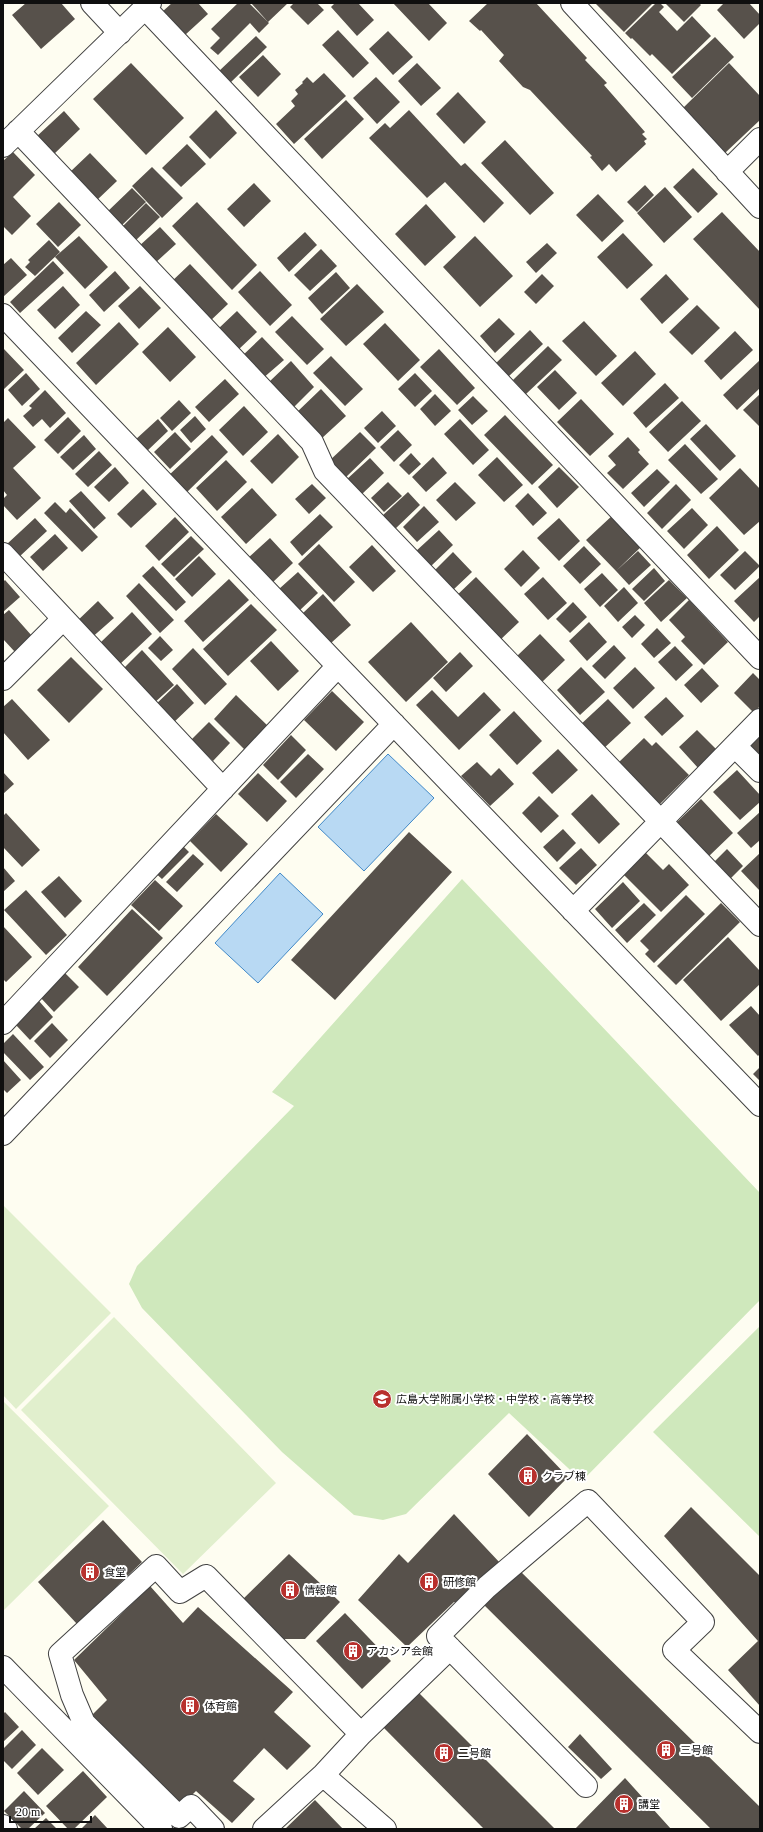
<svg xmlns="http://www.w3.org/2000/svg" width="763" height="1832" font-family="'Times New Roman','Noto Sans JP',serif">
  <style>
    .green { fill: #cfe8bc }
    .pitch { fill: #e1efcd }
    .water { fill: #b8d9f3; stroke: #4289c7 }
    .building { fill: #57514b }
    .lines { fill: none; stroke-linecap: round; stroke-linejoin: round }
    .minor-casing { stroke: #424242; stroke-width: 24 }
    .minor { stroke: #fff; stroke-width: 22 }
    .labels { text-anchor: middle; stroke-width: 4; stroke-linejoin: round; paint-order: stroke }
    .poi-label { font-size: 11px; fill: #0f0f0f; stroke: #fff; text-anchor: start }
  </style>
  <rect width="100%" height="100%" fill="#fefdf1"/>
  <!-- green -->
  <path class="green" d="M 462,879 L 760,1193 L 760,1300 L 582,1481 L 509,1413 L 406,1514 L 383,1520 L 354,1515 L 282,1452 L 142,1308 L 129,1284 L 137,1266 L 294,1106 L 272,1092 Z
    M 760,1326 L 760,1537 L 653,1432 Z"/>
  <!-- pitch -->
  <path class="pitch" d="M 3,1205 L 111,1313 L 16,1409 L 3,1395 Z
    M 114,1317 L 276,1483 L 183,1574 L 21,1410 Z
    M 3,1401 L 109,1506 L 3,1611 Z"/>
  <!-- water -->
  <path class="water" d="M 388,754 L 434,798 L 364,871 L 318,827 Z
    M 280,873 L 323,914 L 258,983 L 215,943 Z"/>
  <!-- building -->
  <path class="building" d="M 26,3 L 61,3 L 75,19 L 41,49 L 12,15 Z
    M 172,3 L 198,3 L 208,14 L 185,35 L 162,12 Z
    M 238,3 L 249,3 L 269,23 L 259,33 L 250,23 L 218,55 L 210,48 L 220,38 L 211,29 Z
    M 251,3 L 288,3 L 268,22 Z
    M 294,3 L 317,3 L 324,10 L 308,25 L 290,7 Z
    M 335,3 L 358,3 L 374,20 L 357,36 L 331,7 Z
    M 393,3 L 428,3 L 447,23 L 429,41 Z
    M 488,3 L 536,3 L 587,58 L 585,60 L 607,83 L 604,85 L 645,132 L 642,134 L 647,139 L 644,141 L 646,144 L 616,172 L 609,164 L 602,171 L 590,157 L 592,156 L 530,90 L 523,87 L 499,61 L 504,55 L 481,30 L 480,31 L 469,21 Z
    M 595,3 L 653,3 L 624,32 Z
    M 656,3 L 660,3 L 664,7 L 659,12 L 677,31 L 692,16 L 711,36 L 672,74 L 652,54 L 650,56 L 632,38 L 631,39 L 625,33 Z
    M 665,3 L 699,3 L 701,5 L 684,22 Z
    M 724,3 L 749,3 L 760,15 L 760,23 L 744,39 L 717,10 Z
    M 338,30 L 369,63 L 353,78 L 322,45 Z
    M 388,31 L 413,57 L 393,75 L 369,49 Z
    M 256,36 L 267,47 L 229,84 L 218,72 Z
    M 715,37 L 734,57 L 692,98 L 672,77 Z
    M 263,55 L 281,74 L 258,97 L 239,77 Z
    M 131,63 L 184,118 L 146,155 L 93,99 Z
    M 417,63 L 441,88 L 421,106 L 398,81 Z
    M 729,63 L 760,96 L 760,120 L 725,153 L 683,108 Z
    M 324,73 L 346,96 L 294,144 L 276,124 L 295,106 L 291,101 L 298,94 L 295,90 L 303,83 L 302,82 L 307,77 L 313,83 Z
    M 376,77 L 400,102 L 377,124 L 353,98 Z
    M 458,92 L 486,122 L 464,144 L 436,114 Z
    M 346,100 L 364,119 L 322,159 L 304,139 Z
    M 216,110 L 237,133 L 210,159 L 189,137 Z
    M 409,110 L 461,166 L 465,163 L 504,203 L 484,223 L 445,182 L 427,198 L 369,138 L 385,123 L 390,128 Z
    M 64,111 L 80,129 L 53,155 L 36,137 Z
    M 505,140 L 554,193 L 530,215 L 481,163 Z
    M 187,144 L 206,164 L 181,187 L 162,168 Z
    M 13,152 L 35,175 L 13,197 L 31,216 L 12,235 L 3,226 L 3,161 Z
    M 90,153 L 117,181 L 96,201 L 70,172 Z
    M 152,167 L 183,198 L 162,218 L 132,186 Z
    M 693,168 L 718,194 L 698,213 L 673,187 Z
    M 254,183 L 271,201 L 244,227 L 227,209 Z
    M 645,185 L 654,195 L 637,212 L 627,202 Z
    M 665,187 L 692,217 L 664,243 L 637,213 Z
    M 132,188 L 146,202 L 120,227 L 106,213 Z
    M 598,194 L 624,221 L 602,242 L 576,215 Z
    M 59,202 L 81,225 L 58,247 L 36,224 Z
    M 197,202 L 257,265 L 232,290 L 172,226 Z
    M 146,203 L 160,217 L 134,242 L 121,228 Z
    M 426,204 L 456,237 L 425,266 L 395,234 Z
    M 722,212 L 760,252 L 760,310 L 693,239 Z
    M 160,227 L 176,244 L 154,264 L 138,247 Z
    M 305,232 L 317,245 L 289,272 L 277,258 Z
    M 623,233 L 653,265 L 627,289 L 597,257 Z
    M 79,236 L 108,267 L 85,289 L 55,257 Z
    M 475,236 L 513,276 L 480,307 L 443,267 Z
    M 49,240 L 60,252 L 35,276 L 25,267 L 30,262 L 28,260 Z
    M 547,243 L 557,253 L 536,273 L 526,262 Z
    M 321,249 L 337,266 L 310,291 L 294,275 Z
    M 11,258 L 27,275 L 3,297 L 3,265 Z
    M 53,261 L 64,273 L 20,313 L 10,302 Z
    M 190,264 L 228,304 L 208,323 L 170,283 Z
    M 115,271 L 130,288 L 104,312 L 89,295 Z
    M 260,271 L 292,305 L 270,326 L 238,292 Z
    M 336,272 L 350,288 L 322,314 L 308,298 Z
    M 542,274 L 554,286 L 536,304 L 524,292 Z
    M 666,274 L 689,299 L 662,324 L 640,299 Z
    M 357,284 L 384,312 L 346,346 L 320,319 Z
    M 63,286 L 80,305 L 55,329 L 37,310 Z
    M 140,286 L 161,308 L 139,329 L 118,306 Z
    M 697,305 L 720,328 L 692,355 L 669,332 Z
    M 86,311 L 101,325 L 72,353 L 58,338 Z
    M 237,311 L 257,332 L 238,350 L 218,329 Z
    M 292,316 L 324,349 L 307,365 L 275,332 Z
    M 499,318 L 515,334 L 495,353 L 480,336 Z
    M 584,321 L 617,356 L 596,376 L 562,341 Z
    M 119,322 L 139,344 L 96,385 L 76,363 Z
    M 385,323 L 420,360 L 398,381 L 363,344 Z
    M 168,327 L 196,357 L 170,382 L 142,352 Z
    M 530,330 L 543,344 L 508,377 L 495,364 Z
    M 735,331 L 753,350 L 721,380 L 704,361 Z
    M 262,337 L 284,360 L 262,379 L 241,357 Z
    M 548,346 L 562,360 L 526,394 L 513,380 Z
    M 3,348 L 24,370 L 3,390 Z
    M 439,349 L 475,388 L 457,405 L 420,367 Z
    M 635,351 L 656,374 L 623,406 L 601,383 Z
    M 331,356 L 363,389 L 345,406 L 313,373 Z
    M 760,360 L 760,388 L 737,410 L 723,395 Z
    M 291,361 L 314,387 L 293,408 L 269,382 Z
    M 555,370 L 577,393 L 559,410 L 537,387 Z
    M 26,373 L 40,389 L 22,406 L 8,390 Z
    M 415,373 L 432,391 L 415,407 L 398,389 Z
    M 225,379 L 239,394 L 209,422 L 195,407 Z
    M 665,383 L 679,398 L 646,428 L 633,413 Z
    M 321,389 L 346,416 L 321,439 L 296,413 Z
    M 45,390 L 66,413 L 50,428 L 42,419 L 33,427 L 23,416 L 32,408 L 29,406 Z
    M 435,394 L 451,411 L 435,426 L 420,409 Z
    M 760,394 L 760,425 L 759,426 L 743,410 Z
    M 473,396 L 488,411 L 472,425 L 458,410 Z
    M 581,399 L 614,434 L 590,456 L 557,422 Z
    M 179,400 L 191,413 L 172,431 L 160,418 Z
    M 682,401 L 701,421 L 668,452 L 649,432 Z
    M 244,406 L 268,432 L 243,456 L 219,430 Z
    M 382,411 L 396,426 L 378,443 L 364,428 Z
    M 505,415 L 553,465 L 532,485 L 484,435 Z
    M 195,416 L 206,429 L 191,443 L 180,430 Z
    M 68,417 L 81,431 L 58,454 L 44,440 Z
    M 8,418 L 36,447 L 13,468 L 41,498 L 17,520 L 3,505 L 3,499 L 7,495 L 3,490 L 3,423 Z
    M 158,419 L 168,431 L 146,452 L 135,440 Z
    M 460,419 L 489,450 L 473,465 L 444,434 Z
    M 706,424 L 736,456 L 720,471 L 690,439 Z
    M 398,430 L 412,445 L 394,462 L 380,447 Z
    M 175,432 L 191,449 L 170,469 L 154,452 Z
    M 360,432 L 376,448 L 344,479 L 328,462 Z
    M 278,434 L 299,457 L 272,484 L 250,461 Z
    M 84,435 L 96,449 L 73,470 L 60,457 Z
    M 212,435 L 228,452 L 185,494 L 168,476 Z
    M 628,437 L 640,450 L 638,452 L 649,464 L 623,489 L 607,473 L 616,465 L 608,456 Z
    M 685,444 L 718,479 L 701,494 L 668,460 Z
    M 99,451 L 112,465 L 88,487 L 75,474 Z
    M 411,453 L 421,464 L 409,475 L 399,465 Z
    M 433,457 L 447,473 L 426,492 L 412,477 Z
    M 497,457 L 523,485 L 504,502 L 478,475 Z
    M 370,458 L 384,473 L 361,495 L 346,480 Z
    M 226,460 L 247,482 L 217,511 L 196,488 Z
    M 115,467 L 129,483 L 109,502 L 94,487 Z
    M 559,467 L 579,487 L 557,508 L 538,487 Z
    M 740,468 L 760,489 L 760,521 L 744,535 L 709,498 Z
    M 657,469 L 670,482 L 644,507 L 631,493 Z
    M 388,482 L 402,496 L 384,512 L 371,498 Z
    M 455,482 L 476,503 L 456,521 L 436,500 Z
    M 312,484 L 326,498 L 309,514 L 295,499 Z
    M 676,484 L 691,500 L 662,529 L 647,513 Z
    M 252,488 L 277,515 L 246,544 L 221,517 Z
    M 143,489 L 157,504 L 131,528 L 117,514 Z
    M 81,491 L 106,518 L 94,529 L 69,501 Z
    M 408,492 L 420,505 L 394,530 L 382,516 Z
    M 528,493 L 547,513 L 533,526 L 515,506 Z
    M 55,502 L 66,513 L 70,508 L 98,537 L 82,552 L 44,513 Z
    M 424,506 L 439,522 L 417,542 L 403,527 Z
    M 692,508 L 708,525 L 684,549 L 667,531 Z
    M 320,514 L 333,527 L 302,556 L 290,542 Z
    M 614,514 L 643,545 L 616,571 L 586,540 Z
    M 175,517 L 189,532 L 159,561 L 145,546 Z
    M 35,518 L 47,531 L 19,557 L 7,544 Z
    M 559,518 L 580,541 L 559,561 L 537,538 Z
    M 717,526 L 739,550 L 709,579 L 687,555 Z
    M 439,530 L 453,545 L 430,567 L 415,552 Z
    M 55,534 L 68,548 L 43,571 L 30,557 Z
    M 191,536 L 204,549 L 174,577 L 161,564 Z
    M 270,538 L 293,563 L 272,583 L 248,558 Z
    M 319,544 L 355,582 L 334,602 L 298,564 Z
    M 372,545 L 396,571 L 373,592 L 349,567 Z
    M 584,546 L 601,564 L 580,584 L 563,566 Z
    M 523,550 L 540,568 L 521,587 L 504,569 Z
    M 638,551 L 651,565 L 629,585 L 616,571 Z
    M 745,551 L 760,566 L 735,590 L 720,575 Z
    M 453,552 L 472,572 L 453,590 L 435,570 Z
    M 199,556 L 216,574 L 192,597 L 175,579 Z
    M 153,566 L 186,602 L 176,611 L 142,576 Z
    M 654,568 L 665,581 L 644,601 L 632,589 Z
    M 298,572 L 318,593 L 299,611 L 279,589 Z
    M 602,573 L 618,590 L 600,607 L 584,589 Z
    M 476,577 L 519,622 L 497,643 L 454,598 Z
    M 543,577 L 567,603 L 548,620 L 524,594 Z
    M 760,577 L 760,616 L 754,622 L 734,601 Z
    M 229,579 L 249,600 L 203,642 L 184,621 Z
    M 5,580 L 20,597 L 3,612 L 3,582 Z
    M 669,580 L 687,598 L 661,622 L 644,603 Z
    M 139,583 L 174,620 L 160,633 L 126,596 Z
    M 624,587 L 638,603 L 618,622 L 604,606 Z
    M 323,594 L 351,625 L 331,643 L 303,613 Z
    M 689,600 L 728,642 L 704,665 L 681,641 L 685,637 L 669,620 Z
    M 98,601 L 114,618 L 89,640 L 74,624 Z
    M 573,602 L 587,617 L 570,633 L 556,619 Z
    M 251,604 L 277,630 L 228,676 L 203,649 Z
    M 9,610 L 32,636 L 15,652 L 3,639 L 3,615 Z
    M 132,612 L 152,634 L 119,665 L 99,644 Z
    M 635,615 L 645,625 L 632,638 L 622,627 Z
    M 411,622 L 448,662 L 406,702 L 368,662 Z
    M 589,622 L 607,642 L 587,661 L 569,641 Z
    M 657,628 L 671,643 L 654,658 L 641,644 Z
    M 540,634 L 565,660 L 541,683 L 517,656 Z
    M 160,636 L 173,650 L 161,661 L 148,648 Z
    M 271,641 L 299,671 L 278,691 L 250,661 Z
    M 614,645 L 626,658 L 605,679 L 592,666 Z
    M 675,646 L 693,665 L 676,681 L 658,662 Z
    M 193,648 L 227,684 L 205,705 L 172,669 Z
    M 142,650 L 174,685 L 153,704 L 122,670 Z
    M 460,652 L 473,666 L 446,692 L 433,678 Z
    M 71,657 L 103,689 L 69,723 L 37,690 Z
    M 581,667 L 605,692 L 580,715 L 557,690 Z
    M 635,667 L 655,688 L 633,709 L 613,688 Z
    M 702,668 L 719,686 L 701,703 L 684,685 Z
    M 753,673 L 760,680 L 760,706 L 754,713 L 734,693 Z
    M 177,684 L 194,703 L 171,725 L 154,706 Z
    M 432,690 L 458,717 L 484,692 L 501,710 L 459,750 L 416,705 Z
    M 332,691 L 364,722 L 336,751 L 304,720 Z
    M 236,695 L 268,726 L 245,750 L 214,719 Z
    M 666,697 L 684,716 L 662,736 L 644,717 Z
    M 12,699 L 50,740 L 28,760 L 3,732 L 3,707 Z
    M 608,699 L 631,723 L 602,750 L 579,726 Z
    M 514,711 L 542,741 L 517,765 L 489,735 Z
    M 209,722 L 230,743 L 213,761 L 191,740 Z
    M 697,730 L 718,751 L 699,769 L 679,747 Z
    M 291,735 L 306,750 L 278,780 L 263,765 Z
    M 760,736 L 760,759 L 748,747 Z
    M 644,738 L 652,746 L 656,742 L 689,775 L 660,804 L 619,762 Z
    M 558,749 L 578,770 L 552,794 L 532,773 Z
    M 308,754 L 324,769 L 296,798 L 280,782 Z
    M 477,762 L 491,776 L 499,768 L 514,784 L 490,806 L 461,776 Z
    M 737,770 L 760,795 L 760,802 L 740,820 L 713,792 Z
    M 3,772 L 14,784 L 3,794 Z
    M 258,773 L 287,801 L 267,822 L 238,794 Z
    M 592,794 L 620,824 L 599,844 L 571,814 Z
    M 539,796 L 559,816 L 541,833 L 522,813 Z
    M 701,799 L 733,833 L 707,858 L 675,824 Z
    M 760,812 L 760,840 L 751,848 L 737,833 Z
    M 6,813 L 40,850 L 22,867 L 3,847 L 3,816 Z
    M 216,814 L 248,844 L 221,872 L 190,841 Z
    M 563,829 L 576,843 L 557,862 L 543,847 Z
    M 409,832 L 452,872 L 335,1000 L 291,960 Z
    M 179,842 L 189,852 L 162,879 L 152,870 Z
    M 581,848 L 597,865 L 576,885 L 559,868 Z
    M 727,849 L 743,866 L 729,880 L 713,863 Z
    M 645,852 L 663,870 L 669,864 L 689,885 L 661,912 L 623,874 Z
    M 760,853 L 760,891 L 741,871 Z
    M 193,854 L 204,864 L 177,892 L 166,882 Z
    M 3,867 L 15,881 L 3,892 Z
    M 59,876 L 82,901 L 65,918 L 41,892 Z
    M 155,880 L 183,906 L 159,931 L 131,905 Z
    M 623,882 L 640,901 L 612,928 L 595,909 Z
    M 26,890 L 67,935 L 46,955 L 4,910 Z
    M 686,895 L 705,914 L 654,963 L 645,954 L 649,950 L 640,941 Z
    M 644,903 L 656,915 L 627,943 L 615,930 Z
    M 721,903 L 740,922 L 676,985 L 657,966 Z
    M 132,909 L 163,938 L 107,996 L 78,967 Z
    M 3,926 L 32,957 L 6,982 L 3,979 Z
    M 728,937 L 760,971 L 760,984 L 721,1021 L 683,980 Z
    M 65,973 L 79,987 L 54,1012 L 40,997 Z
    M 39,1001 L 53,1017 L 30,1040 L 15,1024 Z
    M 751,1006 L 760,1016 L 760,1054 L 758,1056 L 729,1025 Z
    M 52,1023 L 68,1040 L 50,1058 L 34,1041 Z
    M 13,1034 L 44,1067 L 30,1080 L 3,1052 L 3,1044 Z
    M 3,1060 L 21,1080 L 7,1093 L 3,1089 Z
    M 760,1067 L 760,1081 L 753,1074 Z
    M 527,1434 L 568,1477 L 529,1517 L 488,1474 Z
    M 691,1507 L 760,1576 L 760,1706 L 728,1670 L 758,1641 L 664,1536 Z
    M 454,1514 L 501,1564 L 460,1604 L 454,1602 L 407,1647 L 358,1600 L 399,1554 L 408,1563 Z
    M 103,1520 L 142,1562 L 77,1624 L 38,1582 Z
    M 289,1554 L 340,1602 L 305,1639 L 270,1639 L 240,1602 Z
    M 518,1569 L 760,1807 L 760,1829 L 711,1829 L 483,1604 Z
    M 150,1586 L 183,1623 L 198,1607 L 293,1692 L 274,1712 L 311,1746 L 287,1770 L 264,1748 L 233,1781 L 255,1799 L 232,1823 L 196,1791 L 178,1809 L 89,1718 L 107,1700 L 74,1660 Z
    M 345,1613 L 391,1661 L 362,1689 L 316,1641 Z
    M 417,1691 L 555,1829 L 484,1829 L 382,1726 Z
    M 5,1712 L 19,1727 L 3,1742 L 3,1714 Z
    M 22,1730 L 36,1745 L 12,1769 L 3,1760 L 3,1749 Z
    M 580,1734 L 612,1769 L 601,1779 L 568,1747 Z
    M 42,1748 L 64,1770 L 38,1795 L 17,1773 Z
    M 83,1771 L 107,1797 L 74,1829 L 68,1829 L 46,1806 Z
    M 625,1778 L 671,1829 L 575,1829 Z
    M 24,1791 L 45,1813 L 28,1829 L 22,1829 L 4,1811 Z
    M 315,1800 L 343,1829 L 285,1829 Z
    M 95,1815 L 108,1829 L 81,1829 Z
    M 46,1818 L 57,1829 L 34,1829 Z"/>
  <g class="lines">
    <!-- minor casing -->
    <g class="minor-casing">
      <path id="minor" d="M 92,3 L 120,33
        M 572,3 L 760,207
        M 145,8 L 760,658
        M 18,131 L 312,442 L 325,471 L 760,925
        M 3,146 L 150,3
        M 727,172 L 760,139
        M 3,315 L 338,666 L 760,1105
        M 3,554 L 223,789
        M 3,679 L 63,619
        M 735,746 L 760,771
        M 573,911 L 760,720
        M 3,1023 L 338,666
        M 3,1134 L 394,724
        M 3,1667 L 161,1829
        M 361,1734 L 324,1774 L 332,1783 L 385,1829
        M 586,1786 L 438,1636 L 487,1587 L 588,1501 L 703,1622 L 674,1650 L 760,1732
        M 3,1826 L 6,1829
        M 213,1829 L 191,1806 L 179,1817 L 84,1723 L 72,1695 L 60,1654 L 156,1566 L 180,1592 L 206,1576 L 361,1734 L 450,1648
        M 264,1829 L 324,1774"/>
    </g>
    <!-- minor -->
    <use href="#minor" class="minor"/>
  </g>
  <!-- icons -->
  <defs>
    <g id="school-disc" transform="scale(1)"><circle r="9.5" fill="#b8302d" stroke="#fff"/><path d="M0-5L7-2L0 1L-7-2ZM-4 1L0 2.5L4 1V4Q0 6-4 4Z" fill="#fff"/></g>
    <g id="building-disc" transform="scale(1)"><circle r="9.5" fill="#b8302d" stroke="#fff"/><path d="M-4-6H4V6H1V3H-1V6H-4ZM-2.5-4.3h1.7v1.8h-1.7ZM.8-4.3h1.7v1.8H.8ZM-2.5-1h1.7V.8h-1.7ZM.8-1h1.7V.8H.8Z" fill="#fff"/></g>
  </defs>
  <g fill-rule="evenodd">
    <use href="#school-disc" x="382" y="1399"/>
    <use href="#building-disc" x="528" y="1476"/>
    <use href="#building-disc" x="90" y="1572"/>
    <use href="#building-disc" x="429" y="1582"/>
    <use href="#building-disc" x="290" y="1590"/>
    <use href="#building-disc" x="353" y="1651"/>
    <use href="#building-disc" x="190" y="1706"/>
    <use href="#building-disc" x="666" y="1750"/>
    <use href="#building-disc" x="444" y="1753"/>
    <use href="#building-disc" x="624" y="1804"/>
  </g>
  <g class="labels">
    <!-- poi labels -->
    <g class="poi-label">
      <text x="396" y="1403">広島大学附属小学校・中学校・高等学校</text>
      <text x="542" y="1480">クラブ棟</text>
      <text x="104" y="1576">食堂</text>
      <text x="443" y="1586">研修館</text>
      <text x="304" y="1594">情報館</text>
      <text x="367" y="1655">アカシア会館</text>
      <text x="204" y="1710">体育館</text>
      <text x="680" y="1754">三号館</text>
      <text x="458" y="1757">二号館</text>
      <text x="638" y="1808">講堂</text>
    </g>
  </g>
  <!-- border -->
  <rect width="763" height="1832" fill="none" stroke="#0f0f0f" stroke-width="8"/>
  <!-- scale -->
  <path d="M10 1816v6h81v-6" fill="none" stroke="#0f0f0f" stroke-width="2"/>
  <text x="16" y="1816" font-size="12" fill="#0f0f0f" stroke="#ffffff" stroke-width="3" paint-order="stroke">20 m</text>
</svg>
